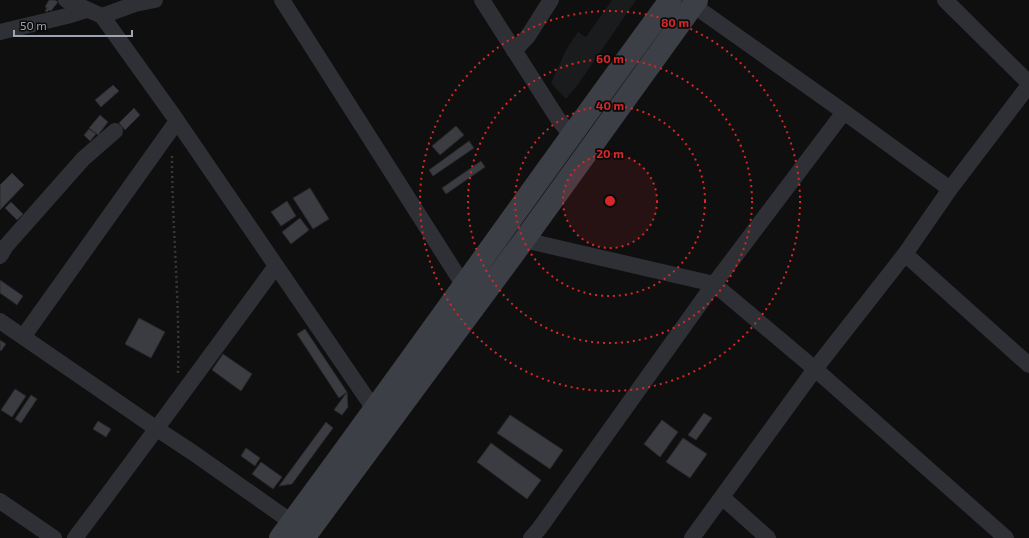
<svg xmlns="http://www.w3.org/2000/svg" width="1029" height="538" font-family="'Exo 2',sans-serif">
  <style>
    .built { fill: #1a1b1d }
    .building { fill: #3b3c41; stroke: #29282c }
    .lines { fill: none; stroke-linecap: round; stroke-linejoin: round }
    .path { stroke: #35373c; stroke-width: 2.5; stroke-dasharray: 2 3; stroke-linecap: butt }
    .street { stroke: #2f3035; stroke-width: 16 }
    .secondary { stroke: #3d3f46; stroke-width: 22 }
    .ring { fill: none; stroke: #d62828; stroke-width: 2; stroke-dasharray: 2 4 }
    .centre { fill: #d62828; stroke: #0a0a0b; stroke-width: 2 }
    .ring-label { font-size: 12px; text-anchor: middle; font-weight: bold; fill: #d62828; stroke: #0a0a0b; stroke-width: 3.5; stroke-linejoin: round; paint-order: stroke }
  </style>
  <rect width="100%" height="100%" fill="#0f0f10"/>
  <!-- built -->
  <path class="built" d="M 612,0 L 636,0 L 579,83 L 566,99 L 551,83 L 567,48 L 578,32 L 586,37 Z"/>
  <!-- building -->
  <path class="building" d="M 49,0 L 55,0 L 58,2 L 51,11 L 49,10 L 47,12 L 45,11 L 47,8 L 45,7 Z
    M 113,85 L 119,91 L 101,107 L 95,100 Z
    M 134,108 L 140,115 L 125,130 L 119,123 Z
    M 100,115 L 108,122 L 98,135 L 89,128 Z
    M 456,126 L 464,135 L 440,155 L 432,146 Z
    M 89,129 L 96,134 L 90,141 L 84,135 Z
    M 469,141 L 474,148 L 433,176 L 429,170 Z
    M 481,161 L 485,167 L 446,194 L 442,188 Z
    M 12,173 L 24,185 L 0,210 L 0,185 Z
    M 310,188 L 329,219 L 313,229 L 293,198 Z
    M 287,201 L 296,216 L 281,226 L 271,212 Z
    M 11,202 L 23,214 L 17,220 L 5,208 Z
    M 300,218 L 309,230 L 291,244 L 282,232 Z
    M 0,280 L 23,296 L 17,305 L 0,293 Z
    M 139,318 L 165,332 L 151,358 L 125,344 Z
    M 305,329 L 347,392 L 339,398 L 297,334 Z
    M 0,340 L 6,344 L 1,351 L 0,350 Z
    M 223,354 L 252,374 L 241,391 L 212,370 Z
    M 15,389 L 26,396 L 12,417 L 1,410 Z
    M 347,392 L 348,407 L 342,415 L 334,410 Z
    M 31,395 L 37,399 L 21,423 L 15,419 Z
    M 704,413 L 712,418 L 696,440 L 688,435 Z
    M 510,415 L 563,450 L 550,469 L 497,433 Z
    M 662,420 L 678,432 L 660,457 L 644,444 Z
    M 98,421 L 111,429 L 106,437 L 93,429 Z
    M 326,422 L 333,428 L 292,484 L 279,486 Z
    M 683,438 L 707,454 L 690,478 L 666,462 Z
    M 491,443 L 541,480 L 527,499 L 477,462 Z
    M 246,448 L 260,458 L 255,466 L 241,456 Z
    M 261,462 L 282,477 L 273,489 L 252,474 Z"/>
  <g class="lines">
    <!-- path -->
    <path class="path" d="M 172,156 C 172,228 180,300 178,373"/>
    <!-- street -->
    <path class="street" d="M 66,0 L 102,16 L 173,115 L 374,409
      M 282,0 L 464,286
      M 482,0 L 558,119 L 571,135
      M 686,0 L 844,112 L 950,189
      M 945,0 L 1029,83
      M 102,16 L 135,4 L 155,0
      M 0,32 L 67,16 L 86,10
      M 514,51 L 528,36 L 551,0
      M 524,240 L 714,284 L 815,369 L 1006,538
      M 905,254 L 1029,365
      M 0,256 L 6,246 L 83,159 L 115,131
      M 0,321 L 157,429 L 192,452 L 300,528
      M 23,337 L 177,121
      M 722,497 L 768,538
      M 0,501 L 54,538
      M 75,538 C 143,448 209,357 276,266
      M 531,538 L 539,529 L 714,284 L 844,112
      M 692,538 L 815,369 L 905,254 L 950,189 L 1029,85"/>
    <!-- secondary -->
    <path class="secondary" d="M 280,538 C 412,360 539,178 670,0
      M 304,538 L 524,240 L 697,0"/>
  </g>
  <!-- distance rings -->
  <circle cx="610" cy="201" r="47" fill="#d62828" fill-opacity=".12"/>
  <g class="ring">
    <circle cx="610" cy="201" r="47"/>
    <circle cx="610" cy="201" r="95"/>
    <circle cx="610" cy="201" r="142"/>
    <circle cx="610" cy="201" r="190"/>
  </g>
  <circle cx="610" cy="201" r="6" class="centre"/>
  <g class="ring-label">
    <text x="675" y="27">80 m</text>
    <text x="610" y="63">60 m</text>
    <text x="610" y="110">40 m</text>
    <text x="610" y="158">20 m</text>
  </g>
  <!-- scale -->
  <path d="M14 30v6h118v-6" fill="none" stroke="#9ea4b3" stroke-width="2"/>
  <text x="20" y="30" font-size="12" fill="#9ea4b3" stroke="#0a0a0b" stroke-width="3" paint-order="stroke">50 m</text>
</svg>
